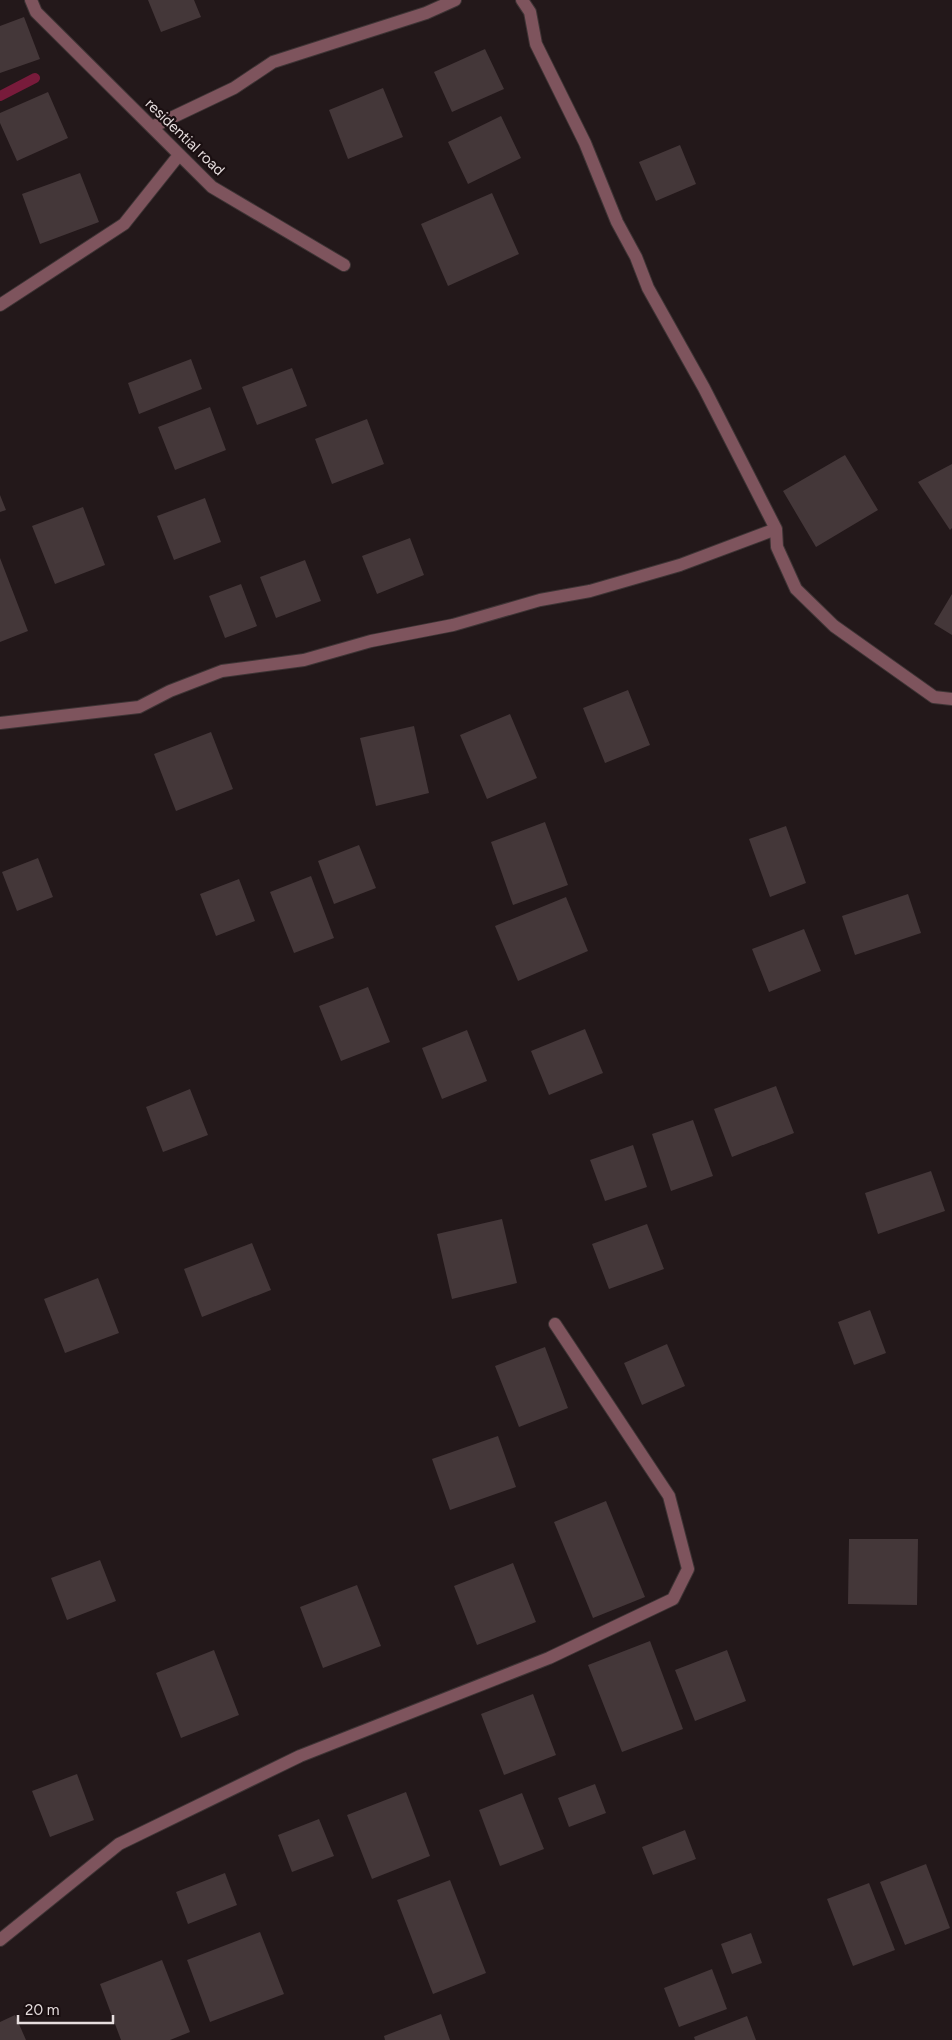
<svg xmlns="http://www.w3.org/2000/svg" width="952" height="2040" font-family="Figtree,sans-serif">
  <style>
    .lines { fill: none; stroke-linecap: round; stroke-linejoin: round }
    .stream { stroke: #781b3b; stroke-width: 10 }
    .building { fill: #443739 }
    .minor-casing { stroke: #3e3435; stroke-width: 14 }
    .minor { stroke: #7e545d; stroke-width: 12 }
    .labels { text-anchor: middle; stroke-width: 4.5; stroke-linejoin: round; paint-order: stroke }
    .street-label { font-size: 15px; fill: #e6ddde; stroke: #1a0f11 }
  </style>
  <rect width="100%" height="100%" fill="#23181a"/>
  <g class="lines">
    <!-- stream -->
    <path class="stream" d="M 0,96 L 35,78"/>
  </g>
  <!-- building -->
  <path class="building" d="M 148,0 L 194,0 L 201,17 L 161,32 Z
    M 24,17 L 40,59 L 0,73 L 0,26 Z
    M 485,49 L 504,89 L 452,112 L 434,72 Z
    M 383,88 L 403,137 L 348,159 L 329,110 Z
    M 48,92 L 68,138 L 17,161 L 0,123 L 0,113 Z
    M 501,116 L 521,158 L 468,184 L 448,142 Z
    M 680,145 L 696,184 L 656,201 L 639,162 Z
    M 80,173 L 99,222 L 40,244 L 22,194 Z
    M 492,193 L 519,254 L 448,286 L 421,224 Z
    M 191,359 L 202,389 L 139,414 L 128,383 Z
    M 292,368 L 307,406 L 257,425 L 242,387 Z
    M 210,407 L 226,450 L 175,470 L 158,427 Z
    M 367,419 L 384,464 L 332,484 L 315,439 Z
    M 845,455 L 878,510 L 816,547 L 783,491 Z
    M 952,464 L 952,528 L 950,530 L 918,482 Z
    M 0,495 L 6,510 L 0,512 Z
    M 205,498 L 221,542 L 174,560 L 157,516 Z
    M 83,507 L 105,565 L 55,584 L 32,526 Z
    M 410,538 L 424,575 L 377,594 L 362,556 Z
    M 0,558 L 28,631 L 0,642 Z
    M 305,560 L 321,601 L 276,618 L 260,577 Z
    M 241,584 L 257,626 L 225,638 L 209,596 Z
    M 952,594 L 952,635 L 934,624 Z
    M 628,690 L 650,745 L 605,763 L 583,708 Z
    M 510,714 L 537,778 L 487,799 L 460,735 Z
    M 414,726 L 429,793 L 376,806 L 360,738 Z
    M 211,732 L 233,789 L 176,811 L 154,754 Z
    M 545,822 L 568,885 L 513,905 L 491,842 Z
    M 786,826 L 806,883 L 770,897 L 749,839 Z
    M 359,845 L 376,888 L 334,904 L 318,861 Z
    M 38,858 L 53,897 L 17,911 L 2,872 Z
    M 311,876 L 334,938 L 294,953 L 270,892 Z
    M 239,879 L 255,921 L 216,936 L 200,894 Z
    M 908,894 L 921,933 L 855,955 L 842,916 Z
    M 566,897 L 588,951 L 518,981 L 495,926 Z
    M 804,929 L 821,971 L 769,992 L 752,949 Z
    M 368,987 L 390,1042 L 341,1061 L 319,1006 Z
    M 585,1029 L 603,1073 L 549,1095 L 531,1051 Z
    M 467,1030 L 487,1081 L 442,1099 L 422,1048 Z
    M 776,1086 L 794,1133 L 732,1157 L 714,1109 Z
    M 190,1089 L 208,1135 L 163,1152 L 146,1107 Z
    M 693,1120 L 713,1176 L 671,1191 L 652,1134 Z
    M 633,1145 L 647,1187 L 605,1201 L 590,1160 Z
    M 931,1171 L 945,1211 L 878,1234 L 865,1193 Z
    M 502,1219 L 517,1283 L 452,1299 L 437,1234 Z
    M 647,1224 L 664,1269 L 609,1289 L 592,1244 Z
    M 252,1243 L 271,1290 L 202,1317 L 184,1269 Z
    M 98,1278 L 119,1333 L 65,1353 L 44,1299 Z
    M 870,1310 L 886,1353 L 854,1365 L 838,1322 Z
    M 667,1344 L 685,1386 L 642,1405 L 624,1363 Z
    M 545,1347 L 568,1408 L 519,1427 L 495,1366 Z
    M 498,1436 L 516,1487 L 450,1510 L 432,1459 Z
    M 606,1501 L 645,1597 L 593,1618 L 554,1522 Z
    M 849,1539 L 918,1539 L 917,1605 L 848,1604 Z
    M 100,1560 L 116,1601 L 67,1620 L 51,1578 Z
    M 513,1563 L 536,1622 L 477,1645 L 454,1586 Z
    M 357,1585 L 381,1646 L 323,1668 L 300,1607 Z
    M 650,1641 L 683,1729 L 622,1752 L 588,1665 Z
    M 214,1650 L 239,1715 L 181,1738 L 156,1673 Z
    M 727,1650 L 746,1701 L 695,1721 L 675,1670 Z
    M 533,1694 L 556,1755 L 504,1775 L 481,1714 Z
    M 77,1774 L 94,1820 L 50,1837 L 32,1791 Z
    M 595,1784 L 606,1813 L 569,1827 L 558,1798 Z
    M 406,1792 L 430,1856 L 372,1879 L 347,1815 Z
    M 522,1793 L 544,1849 L 500,1866 L 479,1810 Z
    M 319,1819 L 334,1856 L 292,1872 L 278,1835 Z
    M 685,1830 L 696,1859 L 653,1875 L 642,1847 Z
    M 926,1864 L 950,1928 L 905,1945 L 880,1882 Z
    M 225,1873 L 237,1905 L 188,1924 L 176,1892 Z
    M 450,1880 L 486,1973 L 433,1994 L 397,1900 Z
    M 869,1883 L 895,1950 L 853,1966 L 827,1899 Z
    M 260,1932 L 284,1994 L 210,2022 L 187,1960 Z
    M 751,1933 L 762,1963 L 732,1974 L 721,1944 Z
    M 162,1960 L 190,2032 L 170,2040 L 121,2040 L 100,1984 Z
    M 712,1969 L 727,2009 L 679,2027 L 664,1988 Z
    M 441,2014 L 450,2040 L 385,2040 L 384,2036 Z
    M 15,2015 L 26,2040 L 0,2040 L 0,2022 Z
    M 747,2016 L 756,2040 L 695,2040 L 694,2037 Z"/>
  <g class="lines">
    <!-- minor casing -->
    <g class="minor-casing">
      <path id="minor" d="M 31,0 L 36,12 L 212,187 L 344,265
        M 522,0 L 530,12 L 536,44 L 585,143 L 617,222 L 636,257 L 648,288 L 704,388 L 776,529 L 777,547 L 796,589 L 834,626 L 934,697 L 952,699
        M 152,127 L 234,88 L 273,62 L 426,13 L 455,0
        M 0,305 L 124,224 L 179,155
        M 0,723 L 139,707 L 170,691 L 222,671 L 304,660 L 371,641 L 453,625 L 540,600 L 590,591 L 680,565 L 776,529
        M 0,1940 L 119,1844 L 300,1756 L 549,1658 L 673,1599 L 688,1569 L 669,1496 L 555,1324"/>
    </g>
    <!-- minor -->
    <use href="#minor" class="minor"/>
  </g>
  <g class="labels">
    <!-- street labels -->
    <g class="street-label">
      <text transform="translate(185 137) rotate(44)" y="5">residential road</text>
    </g>
  </g>
  <!-- scale -->
  <path d="M18 2015v8h95v-8" fill="none" stroke="#e6ddde" stroke-width="2.5"/>
  <text x="25" y="2015" font-size="15" fill="#e6ddde" stroke="#1a0f11" stroke-width="4" paint-order="stroke">20 m</text>
</svg>
